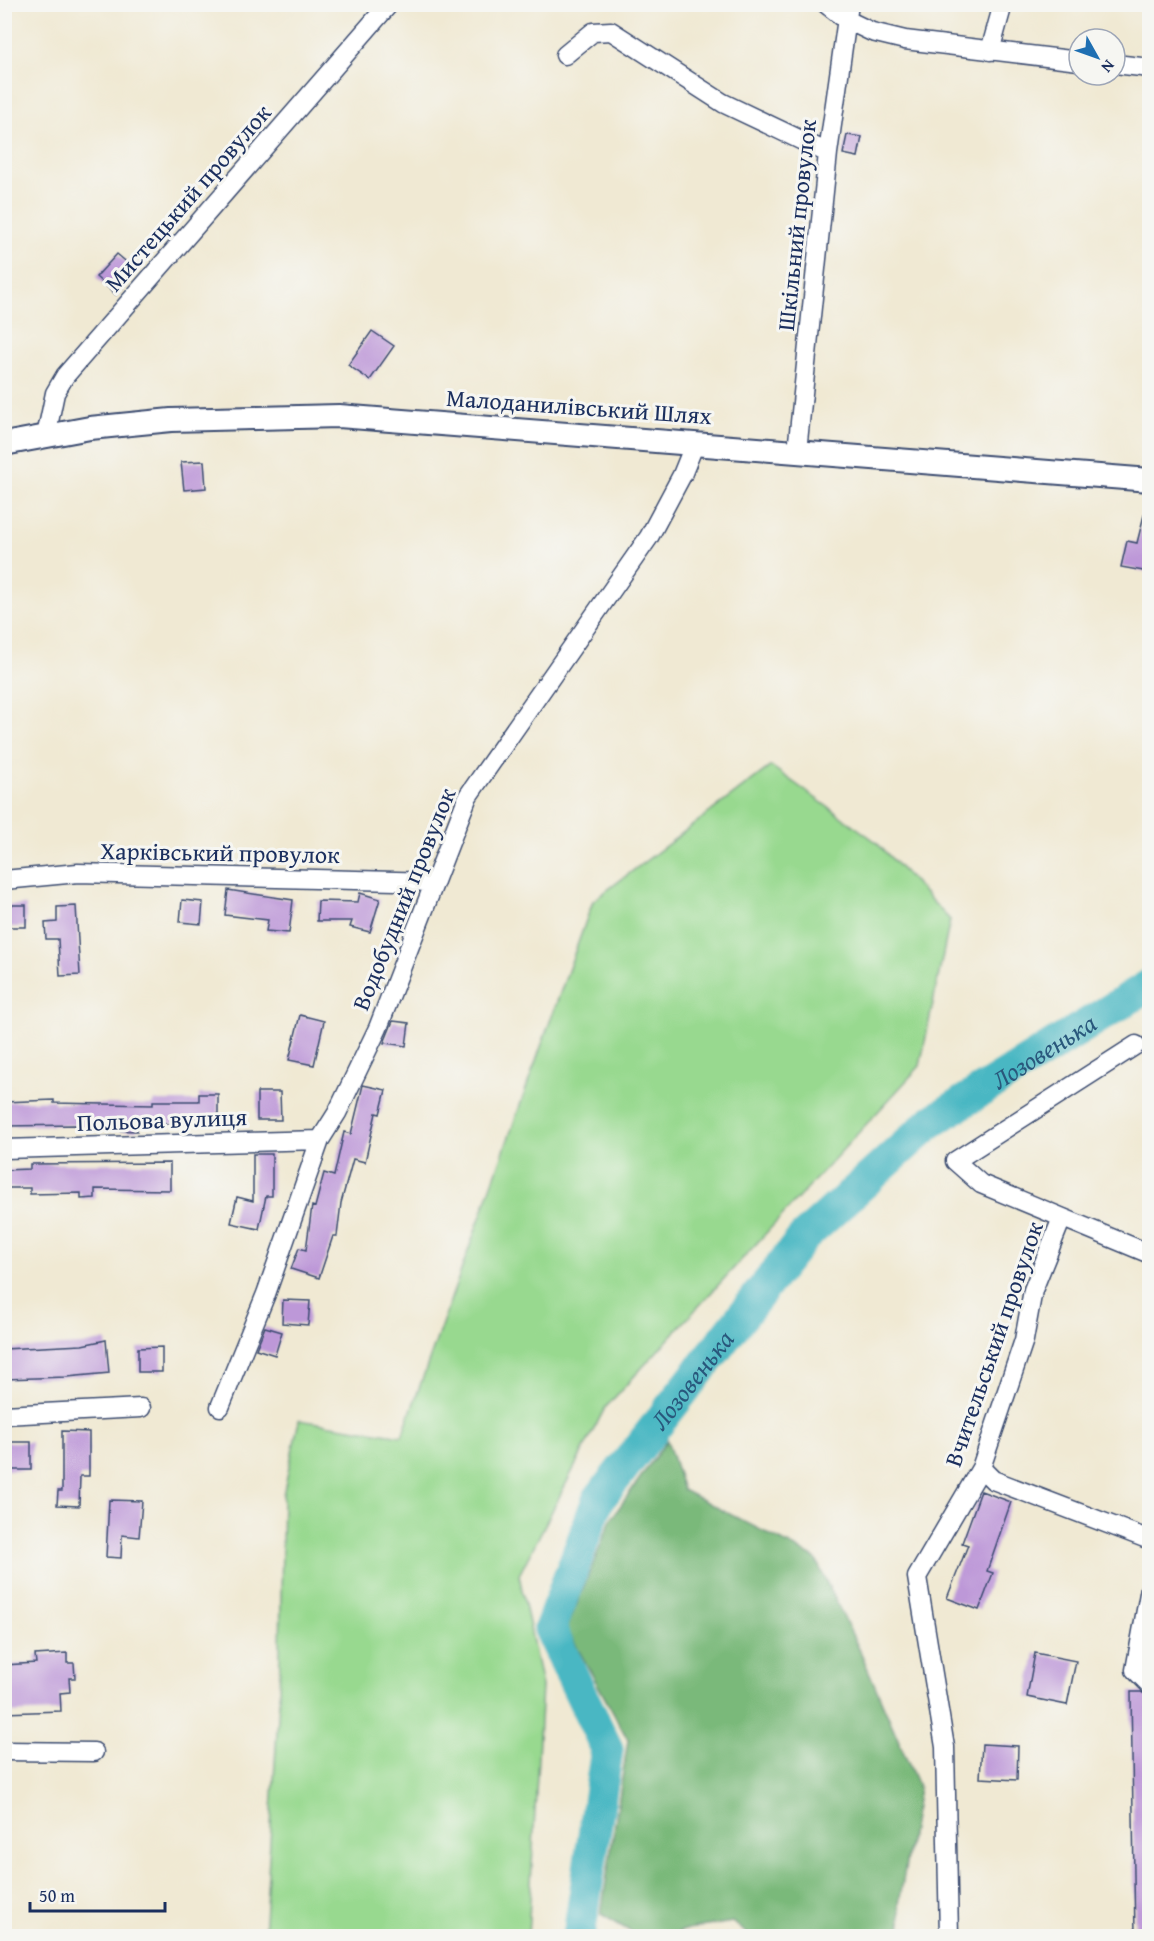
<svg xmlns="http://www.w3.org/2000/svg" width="1154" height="1941" font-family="'Gentium Book Plus',serif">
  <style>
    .green { fill: #98d98f; stroke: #5a8476; stroke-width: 1.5 }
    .forest { fill: #7ab97a; stroke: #4a746c; stroke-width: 1.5 }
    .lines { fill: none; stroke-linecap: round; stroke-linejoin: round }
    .river { stroke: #49b7c3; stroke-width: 33 }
    .building { fill: #bd98d8 }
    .minor-casing { stroke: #3b4b70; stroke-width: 21 }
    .major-casing { stroke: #3b4b70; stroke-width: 26 }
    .minor { stroke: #fff; stroke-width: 18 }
    .major { stroke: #fff; stroke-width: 22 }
    .labels { text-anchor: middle; stroke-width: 6; stroke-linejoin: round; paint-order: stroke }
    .street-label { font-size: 24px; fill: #1b2f5e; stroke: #f6f6f2 }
    .water-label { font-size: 26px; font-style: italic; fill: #29587c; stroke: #f6f6f2 }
  </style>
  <rect width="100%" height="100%" fill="#f6f6f2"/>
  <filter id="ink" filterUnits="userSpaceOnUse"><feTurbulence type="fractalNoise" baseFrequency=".0167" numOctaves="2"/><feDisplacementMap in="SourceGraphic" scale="12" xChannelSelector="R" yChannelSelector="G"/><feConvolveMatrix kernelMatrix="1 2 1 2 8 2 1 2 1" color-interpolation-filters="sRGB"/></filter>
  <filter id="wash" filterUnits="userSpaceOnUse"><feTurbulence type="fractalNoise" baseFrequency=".008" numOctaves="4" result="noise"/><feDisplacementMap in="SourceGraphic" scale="24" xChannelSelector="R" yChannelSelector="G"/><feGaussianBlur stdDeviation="1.35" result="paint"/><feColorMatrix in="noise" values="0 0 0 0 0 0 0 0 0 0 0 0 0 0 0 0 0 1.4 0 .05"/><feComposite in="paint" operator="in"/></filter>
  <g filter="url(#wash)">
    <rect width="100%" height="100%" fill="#f0e9d3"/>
    <!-- green -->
    <path class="green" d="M 771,766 L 875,841 L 950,920 L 920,1066 L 605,1408 L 519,1575 L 542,1686 L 528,1936 L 264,1936 L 279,1701 L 283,1495 L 299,1420 L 402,1436 L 593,901 Z"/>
    <!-- forest -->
    <path class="forest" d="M 667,1440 L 683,1490 L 815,1558 L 861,1653 L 919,1788 L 899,1904 L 903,1936 L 750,1936 L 733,1922 L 687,1929 L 669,1936 L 638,1936 L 601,1914 L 628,1740 L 567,1629 L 611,1519 Z"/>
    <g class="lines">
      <!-- river -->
      <path class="river" id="s1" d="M 579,1936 L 607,1749 L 550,1629 L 598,1500 L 803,1238 L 931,1122 L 1150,985"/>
    </g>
    <g id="blocks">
      <!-- building -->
      <path class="building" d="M 847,135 L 862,137 L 858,157 L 843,154 Z
        M 117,254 L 137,271 L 116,295 L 96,277 Z
        M 372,331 L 394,346 L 370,380 L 348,365 Z
        M 204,461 L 206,488 L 184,490 L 181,462 Z
        M 1144,515 L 1149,515 L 1149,572 L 1121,567 L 1127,541 L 1137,543 Z
        M 228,890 L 293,900 L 289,933 L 266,931 L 268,920 L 225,915 Z
        M 360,893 L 380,899 L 370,932 L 350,927 L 352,921 L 317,921 L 318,901 L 358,902 Z
        M 182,900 L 203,902 L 201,924 L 180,922 Z
        M 4,905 L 26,905 L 26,927 L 4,927 Z
        M 76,906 L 80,975 L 60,976 L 58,939 L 46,939 L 45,923 L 57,922 L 57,907 Z
        M 300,1015 L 324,1021 L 314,1065 L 289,1060 Z
        M 393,1021 L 409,1023 L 406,1046 L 384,1043 Z
        M 363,1085 L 386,1090 L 380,1114 L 376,1113 L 365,1162 L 353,1159 L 341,1203 L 337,1236 L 333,1236 L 319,1278 L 291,1269 L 299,1248 L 306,1250 L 312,1206 L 315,1207 L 324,1173 L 334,1176 L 344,1132 L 351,1134 Z
        M 257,1092 L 280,1092 L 281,1120 L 257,1120 Z
        M 199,1094 L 218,1094 L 218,1122 L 137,1125 L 137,1131 L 77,1129 L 77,1125 L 4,1126 L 4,1102 L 54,1100 L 54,1103 L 153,1105 L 153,1101 L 199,1101 Z
        M 253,1154 L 272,1154 L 272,1196 L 266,1196 L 259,1229 L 231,1223 L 237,1197 L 253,1201 Z
        M 170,1163 L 170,1190 L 95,1189 L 95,1198 L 81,1199 L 81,1193 L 30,1194 L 30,1188 L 4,1188 L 4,1170 L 30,1169 L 30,1164 Z
        M 283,1300 L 310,1301 L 308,1325 L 282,1323 Z
        M 265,1327 L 282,1332 L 275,1355 L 256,1349 Z
        M 106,1340 L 109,1373 L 67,1377 L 4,1379 L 4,1349 L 82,1345 Z
        M 162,1347 L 162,1372 L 138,1372 L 138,1348 Z
        M 62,1431 L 89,1432 L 89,1476 L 80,1476 L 79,1506 L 57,1505 L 58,1491 L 62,1491 Z
        M 4,1442 L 31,1442 L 31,1470 L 4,1470 Z
        M 981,1491 L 1011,1502 L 987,1571 L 993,1573 L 979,1610 L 947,1598 L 968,1545 L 962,1543 Z
        M 109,1500 L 142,1501 L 139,1537 L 122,1535 L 121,1558 L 106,1557 Z
        M 67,1653 L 67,1663 L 74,1663 L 75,1678 L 69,1678 L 70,1692 L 60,1693 L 61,1711 L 4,1713 L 4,1665 L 36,1663 L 35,1655 Z
        M 1035,1653 L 1076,1661 L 1067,1705 L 1027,1697 Z
        M 1131,1692 L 1141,1692 L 1149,1696 L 1149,1936 L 1135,1936 Z
        M 982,1744 L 1018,1746 L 1017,1780 L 980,1778 Z"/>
    </g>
  </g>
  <g filter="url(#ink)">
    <use href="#blocks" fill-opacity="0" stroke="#3b4b70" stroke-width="1.5"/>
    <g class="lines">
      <!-- minor casing -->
      <g class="minor-casing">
        <path id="minor" d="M 826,4 L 845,19 L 872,32 L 905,40 L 1079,61
          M 990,51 L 1003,4
          M 565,55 L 593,32 L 611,31 L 723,103 L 828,153
          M 1115,64 L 1150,68
          M 46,436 L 55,393 L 65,376 L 389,4
          M 797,451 L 828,153 L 849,4
          M 4,880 L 78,873 L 435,882
          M 1136,1045 L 955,1161 L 981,1184 L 1150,1254
          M 4,1149 L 320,1140
          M 220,1407 L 266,1294 L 320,1140 L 337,1113 L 378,1028 L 468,796 L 649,537 L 682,475 L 695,443
          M 4,1415 L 141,1408
          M 981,1468 L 993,1480 L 1150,1540
          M 1150,1588 L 1135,1670 L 1150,1685
          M 4,1751 L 94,1752
          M 949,1936 L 945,1747 L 917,1577 L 981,1468 L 1024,1340 L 1033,1290 L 1062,1218"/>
      </g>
      <!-- major casing -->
      <g class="major-casing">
        <path id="major" d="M 4,444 L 90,428 L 171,420 L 339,416 L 1150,480"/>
      </g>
      <!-- minor -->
      <use href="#minor" class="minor"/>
      <!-- major -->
      <use href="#major" class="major"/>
    </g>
  </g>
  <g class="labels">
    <!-- street labels -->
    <g class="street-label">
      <text transform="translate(188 198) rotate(-49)" y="8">Мистецький провулок</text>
      <text transform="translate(797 225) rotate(-84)" y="8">Шкільний провулок</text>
      <text transform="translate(579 407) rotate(4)" y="8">Малоданилівський Шлях</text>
      <text transform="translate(220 853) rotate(1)" y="8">Харківський провулок</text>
      <text transform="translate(404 899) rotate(-68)" y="8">Водобудний провулок</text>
      <text transform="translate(162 1120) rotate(-2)" y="8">Польова вулиця</text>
      <text transform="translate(994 1344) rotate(-71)" y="8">Вчительський провулок</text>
    </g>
    <!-- water labels -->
    <g class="water-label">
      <text dy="9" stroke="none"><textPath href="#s1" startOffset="1098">Лозовенька</textPath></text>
      <text dy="9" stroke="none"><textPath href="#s1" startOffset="612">Лозовенька</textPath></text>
    </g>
  </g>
  <!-- margin -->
  <rect width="1154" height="1941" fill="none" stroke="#f6f6f2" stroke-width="24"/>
  <!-- north arrow -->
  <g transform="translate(1097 57) rotate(130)"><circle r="28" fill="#f6f6f2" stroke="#9ea6b7" stroke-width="1.5"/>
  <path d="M0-4.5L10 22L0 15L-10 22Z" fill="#1f6fb2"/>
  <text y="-9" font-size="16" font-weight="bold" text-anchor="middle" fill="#1b2f5e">N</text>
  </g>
  <!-- scale -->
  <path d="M30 1902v9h135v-9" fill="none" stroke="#1b2f5e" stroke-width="3"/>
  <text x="39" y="1902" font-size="18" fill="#1b2f5e" stroke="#f6f6f2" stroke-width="4.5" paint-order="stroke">50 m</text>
</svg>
